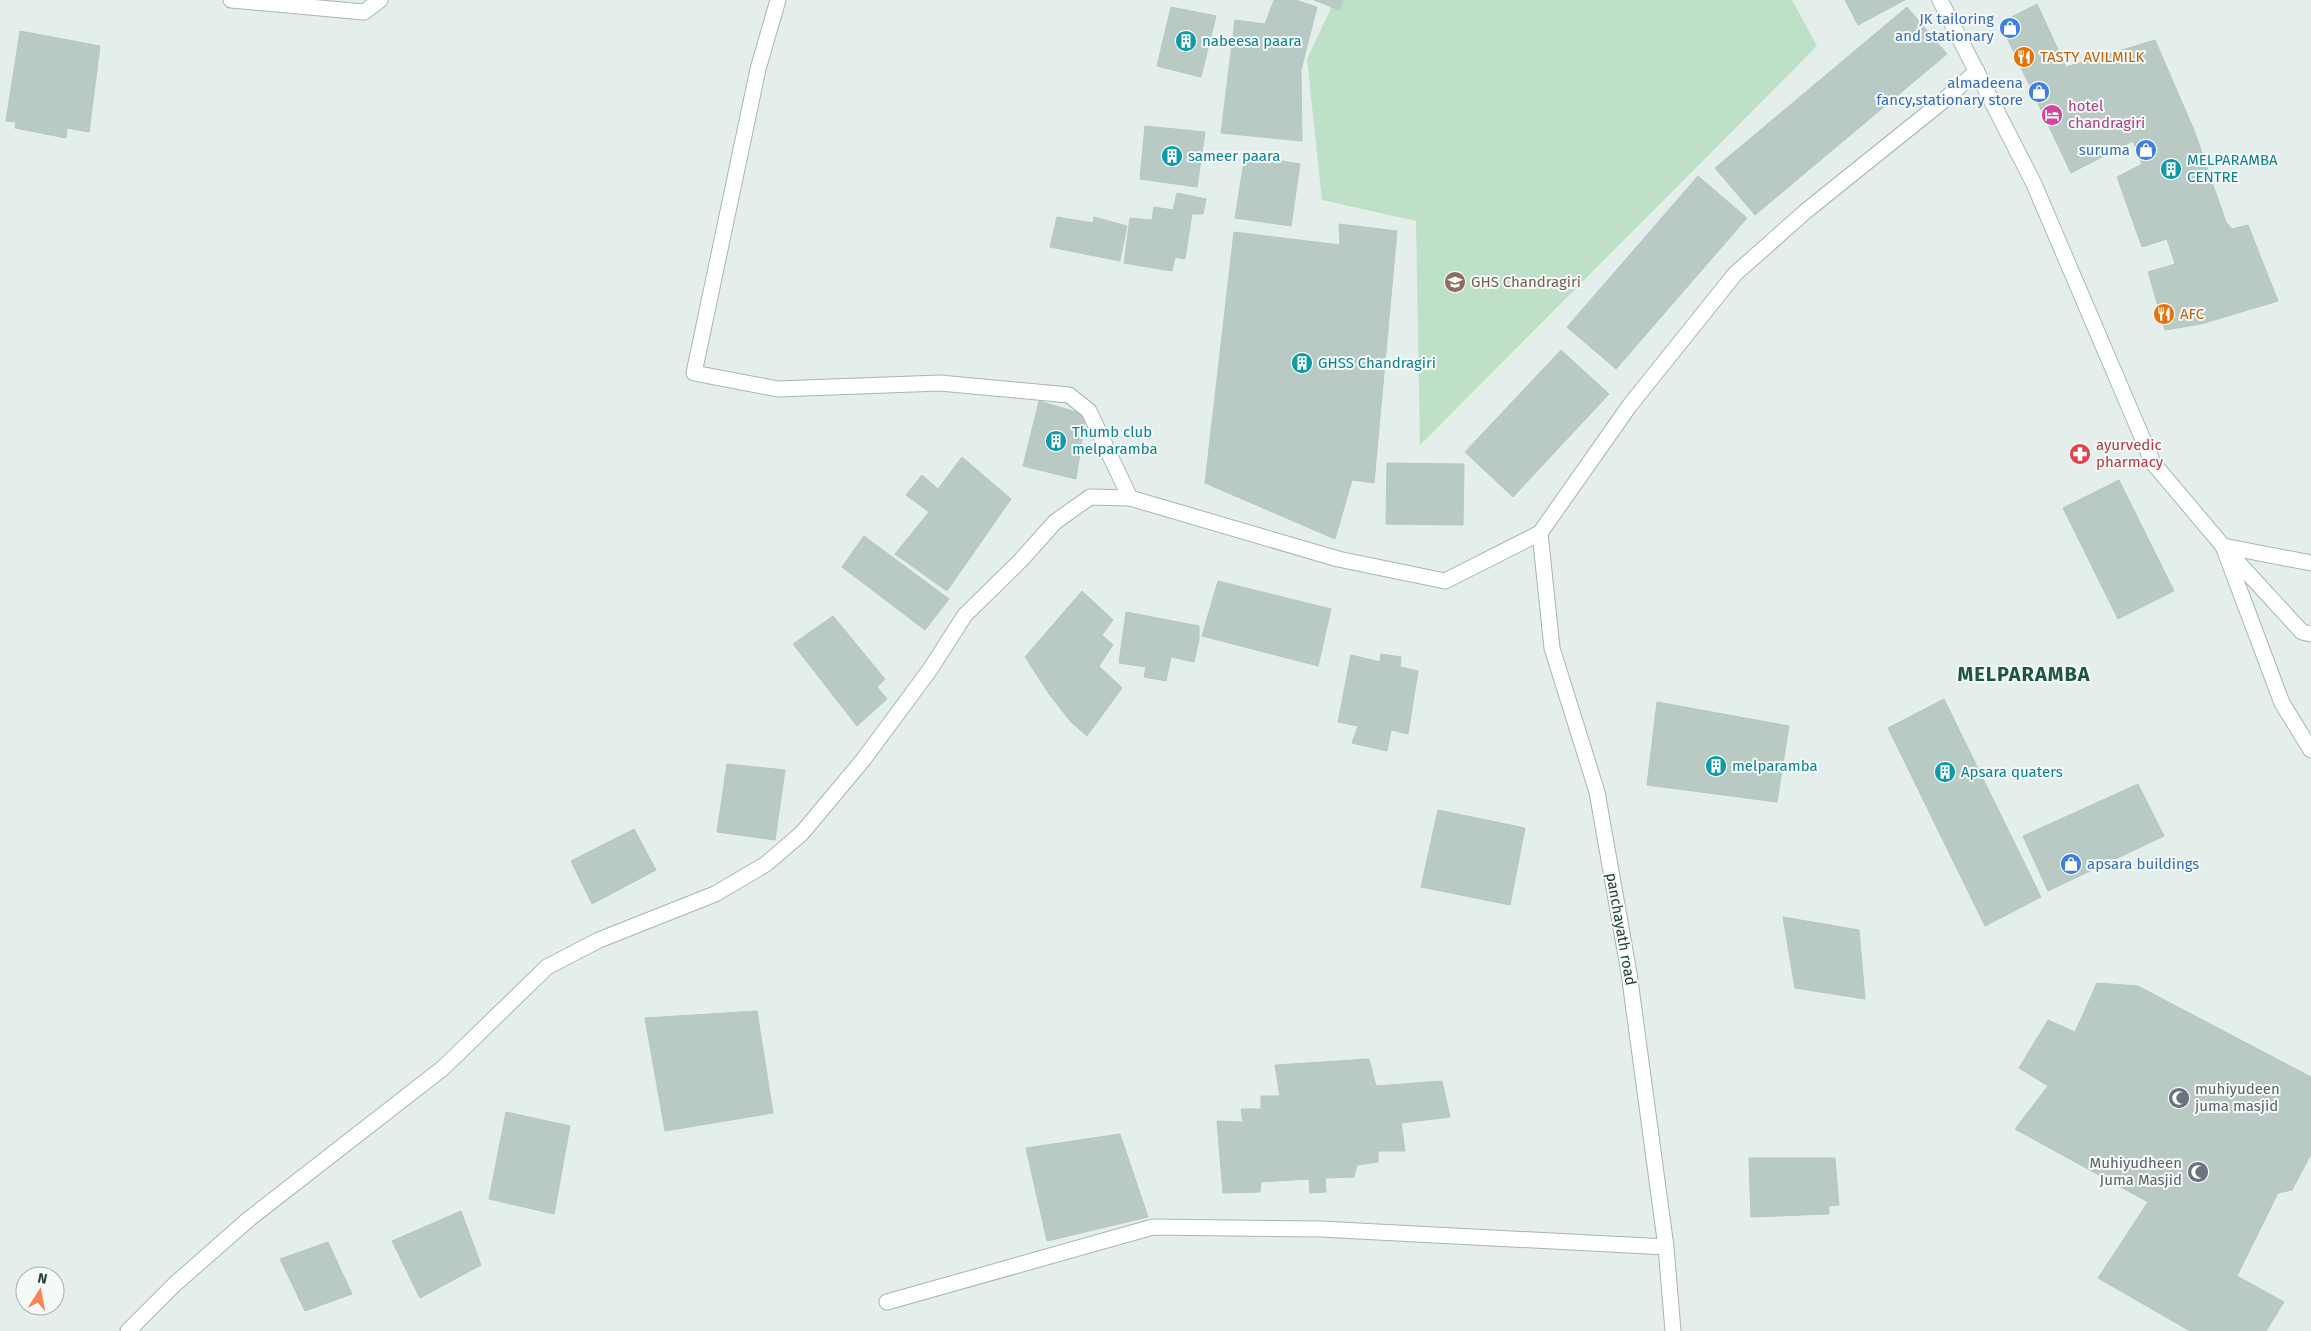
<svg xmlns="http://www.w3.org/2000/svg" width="2311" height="1331" font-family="'Fira Sans',sans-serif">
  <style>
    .green { fill: #bde0c7 }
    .building { fill: #b9c9c3; stroke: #b6c8c1 }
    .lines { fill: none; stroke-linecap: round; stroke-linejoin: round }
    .minor-casing { stroke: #a6b7b2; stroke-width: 17 }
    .tertiary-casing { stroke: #a6b7b2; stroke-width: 17 }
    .secondary-casing { stroke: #a2bbb3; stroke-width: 17 }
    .minor { stroke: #fff; stroke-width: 15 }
    .tertiary { stroke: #fff; stroke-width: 15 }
    .secondary { stroke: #fff; stroke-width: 15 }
    .labels { text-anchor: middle; stroke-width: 4; stroke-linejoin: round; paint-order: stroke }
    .shop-label { font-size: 15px; fill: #366cbe; stroke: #f5faf8; text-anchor: end }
    .culture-label { font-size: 15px; fill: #0d838f; stroke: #f5faf8; text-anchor: start }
    .food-label { font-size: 15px; fill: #c56008; stroke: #f5faf8; text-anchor: start }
    .hotel-label { font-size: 15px; fill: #b23c85; stroke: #f5faf8; text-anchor: start }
    .education-label { font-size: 15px; fill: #785e54; stroke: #f5faf8; text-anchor: start }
    .health-label { font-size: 15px; fill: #be3a42; stroke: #f5faf8; text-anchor: start }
    .street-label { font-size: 15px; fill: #22413a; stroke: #f5faf8 }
    .worship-label { font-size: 15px; fill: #5b616d; stroke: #f5faf8; text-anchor: start }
    .district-label { font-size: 20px; font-weight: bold; letter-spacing: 1px; fill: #1d5549; stroke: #f5faf8 }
  </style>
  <rect width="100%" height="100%" fill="#e4eeea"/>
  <!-- green -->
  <path class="green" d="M 1335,0 L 1792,0 L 1817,46 L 1420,445 L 1416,221 L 1322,200 L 1307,59 Z"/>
  <!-- building -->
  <path class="building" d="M 1274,0 L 1295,0 L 1317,7 L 1301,70 L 1302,141 L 1221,133 L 1235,20 L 1265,24 Z
    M 1314,0 L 1343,0 L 1339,10 Z
    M 1845,0 L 1905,0 L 1858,25 Z
    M 2037,4 L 2066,67 L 2155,40 L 2194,130 L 2226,222 L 2232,229 L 2248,225 L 2278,301 L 2201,324 L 2165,330 L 2148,272 L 2175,264 L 2167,239 L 2142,247 L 2117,177 L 2142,164 L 2133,141 L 2071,173 L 2000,23 Z
    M 1171,7 L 1216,16 L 1201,77 L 1157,66 Z
    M 1907,7 L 1947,54 L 1755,215 L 1715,168 Z
    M 20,31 L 100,46 L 89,132 L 67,128 L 66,138 L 15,128 L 16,122 L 6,121 Z
    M 1145,126 L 1205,132 L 1197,187 L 1140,179 Z
    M 1245,155 L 1300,164 L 1291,226 L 1235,218 Z
    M 1698,176 L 1747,218 L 1616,369 L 1567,327 Z
    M 1177,193 L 1206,199 L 1203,214 L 1192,214 L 1185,259 L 1175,257 L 1172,271 L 1124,263 L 1130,218 L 1152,220 L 1154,207 L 1173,210 Z
    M 1057,217 L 1093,223 L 1094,217 L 1127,226 L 1120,261 L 1050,247 Z
    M 1339,224 L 1397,231 L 1374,483 L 1352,480 L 1335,539 L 1205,483 L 1234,232 L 1340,245 Z
    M 1561,350 L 1609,394 L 1513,497 L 1465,452 Z
    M 1039,401 L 1086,415 L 1076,479 L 1023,466 Z
    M 962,457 L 1011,499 L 947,591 L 895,554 L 929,512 L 906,495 L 922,475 L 938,489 Z
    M 1387,463 L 1464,464 L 1463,525 L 1386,524 Z
    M 2119,480 L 2174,591 L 2118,619 L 2063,508 Z
    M 864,536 L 949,599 L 925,630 L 842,567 Z
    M 1218,581 L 1331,609 L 1318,666 L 1202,636 Z
    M 1082,591 L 1113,620 L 1102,635 L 1113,645 L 1099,666 L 1122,688 L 1087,736 L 1071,722 L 1049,694 L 1025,657 Z
    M 1126,612 L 1199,626 L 1199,639 L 1194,662 L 1171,657 L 1166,681 L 1144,677 L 1146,667 L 1119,663 Z
    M 833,616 L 885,679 L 877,687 L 887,699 L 857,726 L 793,644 Z
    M 1381,654 L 1401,657 L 1400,667 L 1418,671 L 1408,734 L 1391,730 L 1387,751 L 1352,743 L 1358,726 L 1338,722 L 1351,655 L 1380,662 Z
    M 1944,699 L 2041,897 L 1985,926 L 1888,728 Z
    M 1657,702 L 1789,726 L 1777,802 L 1647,785 Z
    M 727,764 L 785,770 L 775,840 L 717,832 Z
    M 2138,784 L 2164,836 L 2048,891 L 2023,836 Z
    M 1438,810 L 1525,828 L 1510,905 L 1421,887 Z
    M 634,829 L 656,870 L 592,904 L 571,861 Z
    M 1783,917 L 1859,930 L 1865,999 L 1795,988 Z
    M 2097,983 L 2138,986 L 2311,1077 L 2311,1154 L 2292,1190 L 2278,1193 L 2237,1276 L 2284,1302 L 2266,1331 L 2190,1331 L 2098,1278 L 2148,1202 L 2015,1129 L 2048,1086 L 2019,1068 L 2048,1020 L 2075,1032 Z
    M 757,1011 L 773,1113 L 665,1131 L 645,1018 Z
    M 1369,1059 L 1376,1086 L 1442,1081 L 1450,1117 L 1401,1123 L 1405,1151 L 1378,1151 L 1378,1162 L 1357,1165 L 1354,1177 L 1325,1178 L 1326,1192 L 1310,1193 L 1309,1179 L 1261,1182 L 1260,1192 L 1223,1193 L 1217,1121 L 1243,1122 L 1241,1109 L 1261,1109 L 1261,1096 L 1280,1096 L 1275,1065 Z
    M 506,1112 L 570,1126 L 554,1214 L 489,1199 Z
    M 1120,1134 L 1148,1217 L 1047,1241 L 1026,1148 Z
    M 1749,1158 L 1835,1158 L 1839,1205 L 1829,1206 L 1829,1214 L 1751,1217 Z
    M 461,1211 L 481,1265 L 420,1298 L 392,1241 Z
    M 328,1242 L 352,1294 L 305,1311 L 280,1259 Z"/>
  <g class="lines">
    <!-- minor casing -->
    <g class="minor-casing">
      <path id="minor" d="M 231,0 L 364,12 L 380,0
        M 778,0 L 758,69 L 694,373 L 778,389 L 940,383 L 1069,395 L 1089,411 L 1130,498
        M 1540,533 L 1552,648 L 1597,792 L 1629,973 L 1666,1247 L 1673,1331
        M 887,1302 L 1153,1227 L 1320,1229 L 1666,1247"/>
    </g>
    <!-- tertiary casing -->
    <g class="tertiary-casing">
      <path id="tertiary" d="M 2223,546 L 2282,703 L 2311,750
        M 2311,563 L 2223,546 L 2302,632 L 2311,634
        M 128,1331 L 175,1284 L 249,1219 L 443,1068 L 547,967 L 599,940 L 715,894 L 766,864 L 802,833 L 863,760 L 929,671 L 965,615 L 1021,560 L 1055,522 L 1090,497 L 1130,498 L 1338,559 L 1445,581 L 1540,533 L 1630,405 L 1735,274 L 1806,211 L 1943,101 L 1977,71"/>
    </g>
    <!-- secondary casing -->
    <g class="secondary-casing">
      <path id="secondary" d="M 1940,0 L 2034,184 L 2153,463 L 2223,546"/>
    </g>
    <!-- minor -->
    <use href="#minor" class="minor"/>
    <!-- tertiary -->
    <use href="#tertiary" class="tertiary"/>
    <!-- secondary -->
    <use href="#secondary" class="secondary"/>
  </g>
  <!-- icons -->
  <defs>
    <g id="shop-disc" transform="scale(1.125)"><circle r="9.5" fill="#3f7fe0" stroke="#f5faf8"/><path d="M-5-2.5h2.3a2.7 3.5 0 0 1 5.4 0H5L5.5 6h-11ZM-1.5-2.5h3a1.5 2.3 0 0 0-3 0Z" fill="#fff"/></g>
    <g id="building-disc" transform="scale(1.125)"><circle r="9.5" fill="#0f9aa8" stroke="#f5faf8"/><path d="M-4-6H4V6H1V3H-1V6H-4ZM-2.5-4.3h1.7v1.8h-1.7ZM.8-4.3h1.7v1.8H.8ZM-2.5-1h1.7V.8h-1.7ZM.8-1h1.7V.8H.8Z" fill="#fff"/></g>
    <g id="restaurant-disc" transform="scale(1.125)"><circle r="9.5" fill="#e8710a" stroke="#f5faf8"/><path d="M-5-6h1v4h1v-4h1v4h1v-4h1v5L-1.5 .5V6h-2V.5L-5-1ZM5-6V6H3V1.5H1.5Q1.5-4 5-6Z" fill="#fff"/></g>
    <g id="hotel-disc" transform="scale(1.125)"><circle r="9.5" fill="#d1479c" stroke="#f5faf8"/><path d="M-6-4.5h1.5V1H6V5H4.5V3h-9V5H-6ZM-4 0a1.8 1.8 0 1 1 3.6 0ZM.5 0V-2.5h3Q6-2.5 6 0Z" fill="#fff"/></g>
    <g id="school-disc" transform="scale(1.125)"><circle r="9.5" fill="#8d6e63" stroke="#f5faf8"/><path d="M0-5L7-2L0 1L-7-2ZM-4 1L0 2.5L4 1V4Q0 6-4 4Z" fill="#fff"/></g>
    <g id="pharmacy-disc" transform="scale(1.125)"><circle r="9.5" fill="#e0444e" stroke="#f5faf8"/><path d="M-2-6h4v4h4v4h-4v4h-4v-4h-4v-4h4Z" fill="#fff"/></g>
    <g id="mosque-disc" transform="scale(1.125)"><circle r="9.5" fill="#6b7280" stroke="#f5faf8"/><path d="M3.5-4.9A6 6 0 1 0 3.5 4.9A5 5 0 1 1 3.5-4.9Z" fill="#fff"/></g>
  </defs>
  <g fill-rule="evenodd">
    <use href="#shop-disc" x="2010" y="28"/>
    <use href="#building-disc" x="1186" y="41"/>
    <use href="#restaurant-disc" x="2024" y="57"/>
    <use href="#shop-disc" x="2039" y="92"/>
    <use href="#hotel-disc" x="2052" y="115"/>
    <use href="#shop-disc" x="2146" y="150"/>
    <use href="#building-disc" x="1172" y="156"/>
    <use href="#building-disc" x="2171" y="169"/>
    <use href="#school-disc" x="1455" y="282"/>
    <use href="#restaurant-disc" x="2164" y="314"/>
    <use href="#building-disc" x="1302" y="363"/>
    <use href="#building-disc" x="1056" y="441"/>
    <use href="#pharmacy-disc" x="2080" y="454"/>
    <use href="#building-disc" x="1716" y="766"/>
    <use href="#building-disc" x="1945" y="772"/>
    <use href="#shop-disc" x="2071" y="864"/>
    <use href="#mosque-disc" x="2179" y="1098"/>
    <use href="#mosque-disc" x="2198" y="1172"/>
  </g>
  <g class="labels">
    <!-- shop labels -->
    <g class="shop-label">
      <text x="1994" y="24">JK tailoring<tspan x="1994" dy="17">and stationary</tspan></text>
      <text x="2023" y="88">almadeena<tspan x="2023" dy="17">fancy,stationary store</tspan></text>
      <text x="2130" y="155">suruma</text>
      <text x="2087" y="869" text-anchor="start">apsara buildings</text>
    </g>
    <!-- culture labels -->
    <g class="culture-label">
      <text x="1202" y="46">nabeesa paara</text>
      <text x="1188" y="161">sameer paara</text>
      <text x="2187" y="165">MELPARAMBA<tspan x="2187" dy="17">CENTRE</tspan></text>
      <text x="1318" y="368">GHSS Chandragiri</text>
      <text x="1072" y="437">Thumb club<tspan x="1072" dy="17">melparamba</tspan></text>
      <text x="1732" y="771">melparamba</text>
      <text x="1961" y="777">Apsara quaters</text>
    </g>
    <!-- food labels -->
    <g class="food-label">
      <text x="2040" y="62">TASTY AVILMILK</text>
      <text x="2180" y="319">AFC</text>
    </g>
    <!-- hotel labels -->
    <g class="hotel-label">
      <text x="2068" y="111">hotel<tspan x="2068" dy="17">chandragiri</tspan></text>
    </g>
    <!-- education labels -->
    <g class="education-label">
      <text x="1471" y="287">GHS Chandragiri</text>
    </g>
    <!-- health labels -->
    <g class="health-label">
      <text x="2096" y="450">ayurvedic<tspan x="2096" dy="17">pharmacy</tspan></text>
    </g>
    <!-- street labels -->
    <g class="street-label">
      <text transform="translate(1621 929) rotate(80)" y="5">panchayath road</text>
    </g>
    <!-- worship labels -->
    <g class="worship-label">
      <text x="2195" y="1094">muhiyudeen<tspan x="2195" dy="17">juma masjid</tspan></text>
      <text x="2182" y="1168" text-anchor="end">Muhiyudheen<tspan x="2182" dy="17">Juma Masjid</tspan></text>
    </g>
    <!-- district labels -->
    <g class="district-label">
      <text x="2024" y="681">MELPARAMBA</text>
    </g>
  </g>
  <!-- north arrow -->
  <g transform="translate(40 1291) rotate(11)"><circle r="24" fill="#f5faf8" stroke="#a1b0ac"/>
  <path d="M0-4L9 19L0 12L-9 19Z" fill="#f88459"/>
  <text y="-8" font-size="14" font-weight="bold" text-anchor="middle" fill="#22413a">N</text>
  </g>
</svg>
